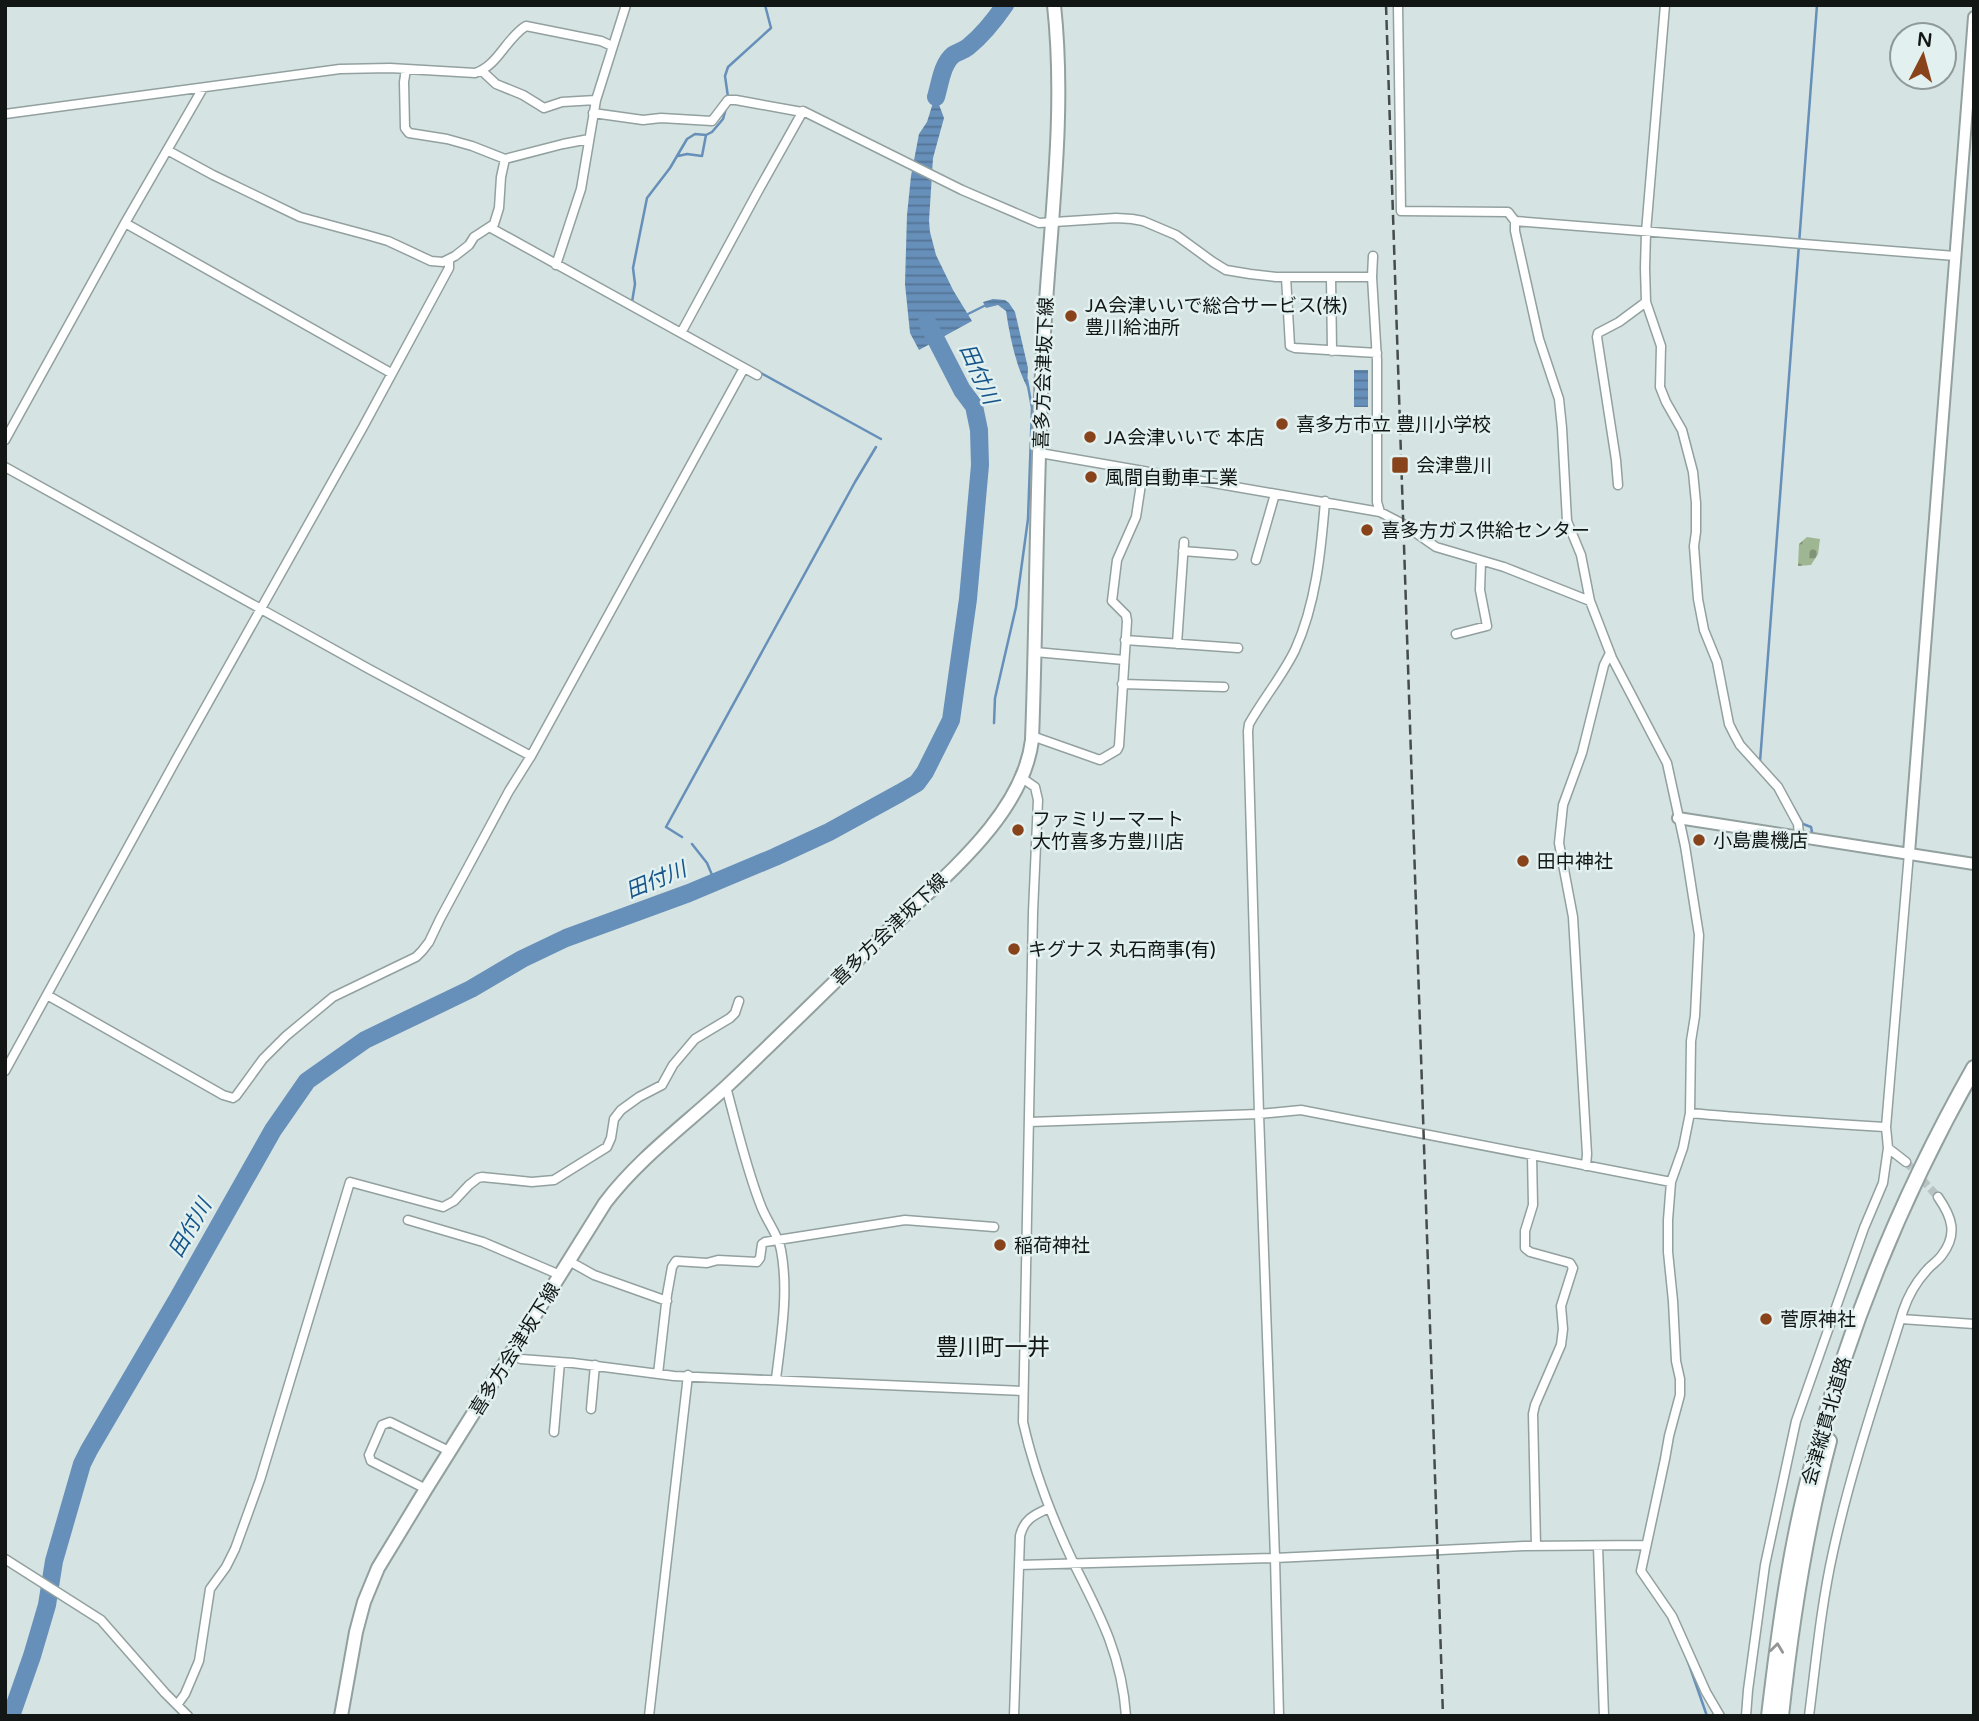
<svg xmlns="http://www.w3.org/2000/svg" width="1979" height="1721" font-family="'Varela Round','Noto Sans JP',sans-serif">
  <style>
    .cemetery { fill: url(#cemetery-stones) }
    .water { fill: url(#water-rules) }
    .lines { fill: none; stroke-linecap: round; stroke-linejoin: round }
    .stream { stroke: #668fb9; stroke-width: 2.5 }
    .river { stroke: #668fb9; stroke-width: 18 }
    .street-tunnel { stroke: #b8c4c3; stroke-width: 8; stroke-dasharray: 8 4; stroke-linecap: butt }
    .street-casing { stroke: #92a09f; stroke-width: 11 }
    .secondary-casing { stroke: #92a09f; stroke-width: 14 }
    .primary-casing { stroke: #92a09f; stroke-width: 16 }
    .highway-casing { stroke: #92a09f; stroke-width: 18 }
    .street { stroke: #fff; stroke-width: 8 }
    .secondary { stroke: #fff; stroke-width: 10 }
    .primary { stroke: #fff; stroke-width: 12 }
    .highway { stroke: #fff; stroke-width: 14 }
    .rail { stroke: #454c4b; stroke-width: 2.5; stroke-dasharray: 10 5; stroke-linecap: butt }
    .oneway { stroke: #949796 }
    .poi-dot { fill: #89431b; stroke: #e2f0ef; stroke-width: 2.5 }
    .labels { text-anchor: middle; stroke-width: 5; stroke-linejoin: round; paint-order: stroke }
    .poi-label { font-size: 19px; fill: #121716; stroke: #e2f0ef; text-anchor: start }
    .street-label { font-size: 19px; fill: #121716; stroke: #e2f0ef }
    .water-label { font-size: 21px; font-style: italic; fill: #15558a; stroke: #e2f0ef }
    .quarter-label { font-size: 23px; fill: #121716; stroke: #e2f0ef }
  </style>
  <defs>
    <pattern id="cemetery-stones" width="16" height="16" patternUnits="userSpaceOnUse" patternTransform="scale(1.75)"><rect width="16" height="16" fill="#9fb692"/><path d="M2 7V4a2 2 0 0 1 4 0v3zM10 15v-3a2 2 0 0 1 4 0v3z" fill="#809376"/></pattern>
    <pattern id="water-rules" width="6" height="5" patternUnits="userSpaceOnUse" patternTransform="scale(1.75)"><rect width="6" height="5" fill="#668fb9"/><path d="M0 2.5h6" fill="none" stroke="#537495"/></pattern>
  </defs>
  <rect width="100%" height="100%" fill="#d5e3e2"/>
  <!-- cemetery -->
  <path class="cemetery" d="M 1807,537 L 1820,539 L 1818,554 L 1811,565 L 1798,566 L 1799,544 Z"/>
  <!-- water -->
  <path class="water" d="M 946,71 L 938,102 L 944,118 L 933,158 L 929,221 L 930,232 L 936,255 L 953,290 L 972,321 L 919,350 L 910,333 L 905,284 L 907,215 L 911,176 L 919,134 L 927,122 L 941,77 Z
    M 993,299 L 1005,300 L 1009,303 L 1015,312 L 1028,368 L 1027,387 C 1015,363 1010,337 1006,311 L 998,305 L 986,308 L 983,302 Z
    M 1354,370 L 1368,370 L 1368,407 L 1354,407 Z"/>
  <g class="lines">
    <!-- stream -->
    <path class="stream" d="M 728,97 L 725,76 L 728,67 L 771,28 L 765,5
      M 678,156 L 687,154 L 702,156 L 706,135
      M 632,302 L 635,284 L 633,268 L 647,198 L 670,168 L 687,139 L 695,134 L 706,135 L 712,132 L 723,119 L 727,105
      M 966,315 L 986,305
      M 759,372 L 881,439
      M 994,723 L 995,698 L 1016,607 L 1028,519 L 1032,408 L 1027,380
      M 1760,762 L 1817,5
      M 1781,785 L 1803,824 L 1811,827 L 1813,837
      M 682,837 L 666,827 L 855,482 L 876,447
      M 692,844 L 707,863 L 715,882
      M 1685,1653 L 1707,1716"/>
    <!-- river -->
    <path class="river" d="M 936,97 C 940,84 942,64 953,55 C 957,52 963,51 968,47 C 983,35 994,21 1005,5
      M 11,1716 L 32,1656 L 47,1605 L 54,1561 L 82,1464 L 89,1450 L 178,1298 L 273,1130 L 307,1081 L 365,1040 L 471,989 L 522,959 L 566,938 L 689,893 L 775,857 L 829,832 L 900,793 L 917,783 L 925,772 L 951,720 L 968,599 L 980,465 L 979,430 L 974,406 L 962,390 L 927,322"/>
    <!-- street-tunnel -->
    <path class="street-tunnel" d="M 1906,1162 L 1938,1197"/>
    <!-- street casing -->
    <g class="street-casing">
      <path id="street" d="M 1398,5 L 1401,211 L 1508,212 L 1515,221 L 1515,231 L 1539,339 L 1559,399 L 1562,428 L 1567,521 L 1581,555 L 1590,601 L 1612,658 L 1667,763 L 1685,846 L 1699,935 L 1695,1016 L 1691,1041 L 1690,1113 L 1683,1148 L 1671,1182 L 1668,1220 L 1668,1252 L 1673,1301 L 1676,1361 L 1680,1379 L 1680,1395 L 1669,1436 L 1665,1459 L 1641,1571 L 1672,1616 L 1706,1692 L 1720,1716
        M 1665,5 L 1646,232 L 1645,268 L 1646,302 L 1661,346 L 1660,387 L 1666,402 L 1682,430 L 1693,472 L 1696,503 L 1696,532 L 1694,546 L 1698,599 L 1704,630 L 1717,662 L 1729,724 L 1734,734 L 1740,745 L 1778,787 L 1798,824 L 1799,835
        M 406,69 L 404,82 L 405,128 L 409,133 L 447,139 L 472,146 L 505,159 L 563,144 L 589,139
        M 482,71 L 496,84 L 523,95 L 544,108 L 562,102 L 596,100
        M 593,113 L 643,120 L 661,118 L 712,121 L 728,100 L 736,100 L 802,112
        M 5,114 L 340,69 L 390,68 L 475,73 C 498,66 506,38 526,26 L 601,41 L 612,46
        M 167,150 L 213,175 L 300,217 L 367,235 L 388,241 L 431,261 L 443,262 L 455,256 L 469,245 L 474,237 L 494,224 L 499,208 L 501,177 L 505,159
        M 1515,221 L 1955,256
        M 125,223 L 391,373
        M 491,228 L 757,375
        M 1373,256 L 1372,277 L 1377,360 L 1377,502 L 1380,512
        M 556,265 L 581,189 L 596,100 L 626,5
        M 1286,277 L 1290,346 L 1295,348 L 1377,353
        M 1331,277 L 1332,351
        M 681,333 L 757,193 L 803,111 L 962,190 L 1039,223 L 1116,218 L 1132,219 L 1143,221 L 1176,235 L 1213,262 L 1226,270 L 1250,274 L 1276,277 L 1372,277
        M 5,440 L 125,223 L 203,88
        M 1040,453 L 1380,512 L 1403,524 L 1436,547 L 1504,567 L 1590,601
        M 5,467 L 369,669 L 531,756
        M 1618,485 L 1616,460 L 1597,337 L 1598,333 L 1619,322 L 1646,302
        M 1183,551 L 1233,555
        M 1256,560 L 1275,494
        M 1456,634 L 1487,626 L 1480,590 L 1481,561
        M 1125,640 L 1238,648
        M 1177,644 L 1184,542
        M 1035,652 L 1124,660
        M 1122,684 L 1224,687
        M 1032,736 L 1100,760 L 1117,750 L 1119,746 L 1127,621 L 1126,615 L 1112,601 L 1117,560 L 1136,517 L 1143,471
        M 1022,778 L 1035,787 L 1038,800 L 1033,912 L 1023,1422 C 1034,1472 1052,1518 1074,1564 C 1100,1615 1122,1656 1126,1716
        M 47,995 L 223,1095 L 233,1098 L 236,1096 L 263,1059 L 286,1036 L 333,997 L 416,957 L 422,951 L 429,942 L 440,919 L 509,791 L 531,756 L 744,368
        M 5,1071 L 177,758 L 363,427 L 449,268 L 449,261
        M 726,1087 C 737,1127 746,1168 761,1206 C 767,1222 778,1234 781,1250 C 789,1292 781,1337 776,1379
        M 1690,1113 C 1755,1119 1821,1123 1886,1127
        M 1029,1122 L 1259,1114 L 1301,1110 L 1671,1182
        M 1532,1155 L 1533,1205 L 1525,1231 L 1525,1248 L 1530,1252 L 1570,1263 L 1573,1268 L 1561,1306 L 1563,1329 L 1561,1345 L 1535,1405 L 1533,1414 L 1536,1546
        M 1906,1162 L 1888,1148 L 1886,1127 L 1909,853
        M 1586,1166 L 1587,1154 L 1573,917 L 1559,843 L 1563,805 L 1582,753 L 1604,665 L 1610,653
        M 408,1220 L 483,1242 L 560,1275
        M 569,1261 L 594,1275 L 667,1301
        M 1901,1319 L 1974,1324
        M 512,1355 L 521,1359 L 573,1363 L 674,1376 L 1022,1391
        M 658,1374 L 667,1295 L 672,1267 L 676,1261 L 707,1263 L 718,1260 L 757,1262 L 760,1258 L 762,1244 L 765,1242 L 905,1220 L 994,1227
        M 591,1409 L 595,1365
        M 554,1432 L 560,1362
        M 426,1489 L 371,1461 L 369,1455 L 382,1425 L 390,1422 L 449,1451
        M 1598,1546 L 1604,1716
        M 5,1559 L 101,1620 L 165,1693 L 188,1716
        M 1019,1565 L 1275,1558 L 1524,1546 L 1646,1545
        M 177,1705 L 185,1694 L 199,1661 L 210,1589 L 226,1567 L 235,1549 L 260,1480 L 350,1182 L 443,1207 L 454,1201 L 469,1185 L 478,1178 L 482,1177 L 532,1182 L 554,1180 L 607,1147 L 611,1138 L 614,1119 L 621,1110 L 639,1097 L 662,1085 L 673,1065 L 695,1039 L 730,1018 L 735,1013 L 739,1001
        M 649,1716 L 688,1375
        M 1014,1716 L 1020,1536 C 1024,1519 1034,1515 1049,1508
        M 1279,1716 L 1275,1558 L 1259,1114 L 1248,731 L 1249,724 C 1263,699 1283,675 1295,650 C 1316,604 1321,551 1325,501
        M 1746,1716 L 1748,1690 L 1765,1565 L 1796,1421 L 1864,1228 L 1883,1183 L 1888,1148
        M 1809,1716 C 1816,1661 1821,1606 1833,1552 C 1851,1470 1878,1391 1903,1311 C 1908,1296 1916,1282 1927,1270 C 1931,1265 1938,1261 1942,1255 C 1958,1234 1952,1217 1938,1197"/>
    </g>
    <!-- secondary casing -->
    <g class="secondary-casing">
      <path id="secondary" d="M 1678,818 L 1974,864
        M 1909,853 L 1974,17"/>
    </g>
    <!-- primary casing -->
    <g class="primary-casing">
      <path id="primary" d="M 341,1716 L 356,1632 L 364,1602 L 378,1568 L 426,1489 L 605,1203 C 639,1158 686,1124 727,1086 C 784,1032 839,977 895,924 C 946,875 1023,814 1032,740 C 1037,605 1036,468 1044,333 C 1050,224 1066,115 1054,5"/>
    </g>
    <!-- highway casing -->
    <g class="highway-casing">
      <path id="highway" d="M 1769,1716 C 1779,1632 1790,1547 1812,1465 C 1849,1324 1902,1195 1974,1068
        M 1781,1716 C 1791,1623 1805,1531 1829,1441"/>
    </g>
    <!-- street -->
    <use href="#street" class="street"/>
    <!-- secondary -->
    <use href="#secondary" class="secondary"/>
    <!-- primary -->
    <use href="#primary" class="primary"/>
    <!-- highway -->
    <use href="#highway" class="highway"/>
    <!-- rail -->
    <path class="rail" d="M 1386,5 L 1443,1716"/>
  </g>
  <!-- one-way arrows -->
  <defs><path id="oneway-chevron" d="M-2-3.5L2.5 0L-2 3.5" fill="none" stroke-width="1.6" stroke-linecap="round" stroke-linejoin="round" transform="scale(1.75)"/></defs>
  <use class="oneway" href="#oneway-chevron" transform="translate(1777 1648) rotate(-83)"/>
  <!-- markers -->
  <g class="poi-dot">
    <circle cx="1071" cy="316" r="7"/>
    <circle cx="1282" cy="424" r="7"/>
    <circle cx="1090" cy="437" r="7"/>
    <rect x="1391" y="456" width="18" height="18" rx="3.5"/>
    <circle cx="1091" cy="477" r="7"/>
    <circle cx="1367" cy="530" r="7"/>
    <circle cx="1018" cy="830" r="7"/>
    <circle cx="1699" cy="840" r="7"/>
    <circle cx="1523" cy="861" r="7"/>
    <circle cx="1014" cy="949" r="7"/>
    <circle cx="1000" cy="1245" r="7"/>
    <circle cx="1766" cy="1319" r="7"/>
  </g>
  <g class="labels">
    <!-- poi labels -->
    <g class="poi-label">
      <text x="1085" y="312">JA会津いいで総合サービス(株)<tspan x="1085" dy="22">豊川給油所</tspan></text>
      <text x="1296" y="431">喜多方市立 豊川小学校</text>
      <text x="1104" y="444">JA会津いいで 本店</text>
      <text x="1416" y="472">会津豊川</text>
      <text x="1105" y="484">風間自動車工業</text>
      <text x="1381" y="537">喜多方ガス供給センター</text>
      <text x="1032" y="826">ファミリーマート<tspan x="1032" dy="22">大竹喜多方豊川店</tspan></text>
      <text x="1713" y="847">小島農機店</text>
      <text x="1537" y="868">田中神社</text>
      <text x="1028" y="956">キグナス 丸石商事(有)</text>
      <text x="1014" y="1252">稲荷神社</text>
      <text x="1780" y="1326">菅原神社</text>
    </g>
    <!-- street labels -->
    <g class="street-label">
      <text transform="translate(1043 373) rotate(-88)" y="7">喜多方会津坂下線</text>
      <text transform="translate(889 929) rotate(-44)" y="7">喜多方会津坂下線</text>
      <text transform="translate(514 1349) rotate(-58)" y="7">喜多方会津坂下線</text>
      <text transform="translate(1826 1421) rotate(-74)" y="7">会津縦貫北道路</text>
    </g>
    <!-- water labels -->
    <g class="water-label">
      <text transform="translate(979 374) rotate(66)" y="7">田付川</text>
      <text transform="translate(656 880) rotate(-22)" y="7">田付川</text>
      <text transform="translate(190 1228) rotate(-60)" y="7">田付川</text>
    </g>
    <!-- quarter labels -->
    <g class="quarter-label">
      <text x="993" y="1355">豊川町一井</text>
    </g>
  </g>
  <!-- border -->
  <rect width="1979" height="1721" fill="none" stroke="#121716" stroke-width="14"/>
  <!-- north arrow -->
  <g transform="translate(1923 56) rotate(6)"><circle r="33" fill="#e2f0ef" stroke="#8f9998" stroke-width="2"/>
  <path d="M0-5L12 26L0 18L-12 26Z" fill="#89431b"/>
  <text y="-10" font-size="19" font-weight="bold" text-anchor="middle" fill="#121716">N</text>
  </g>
</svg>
